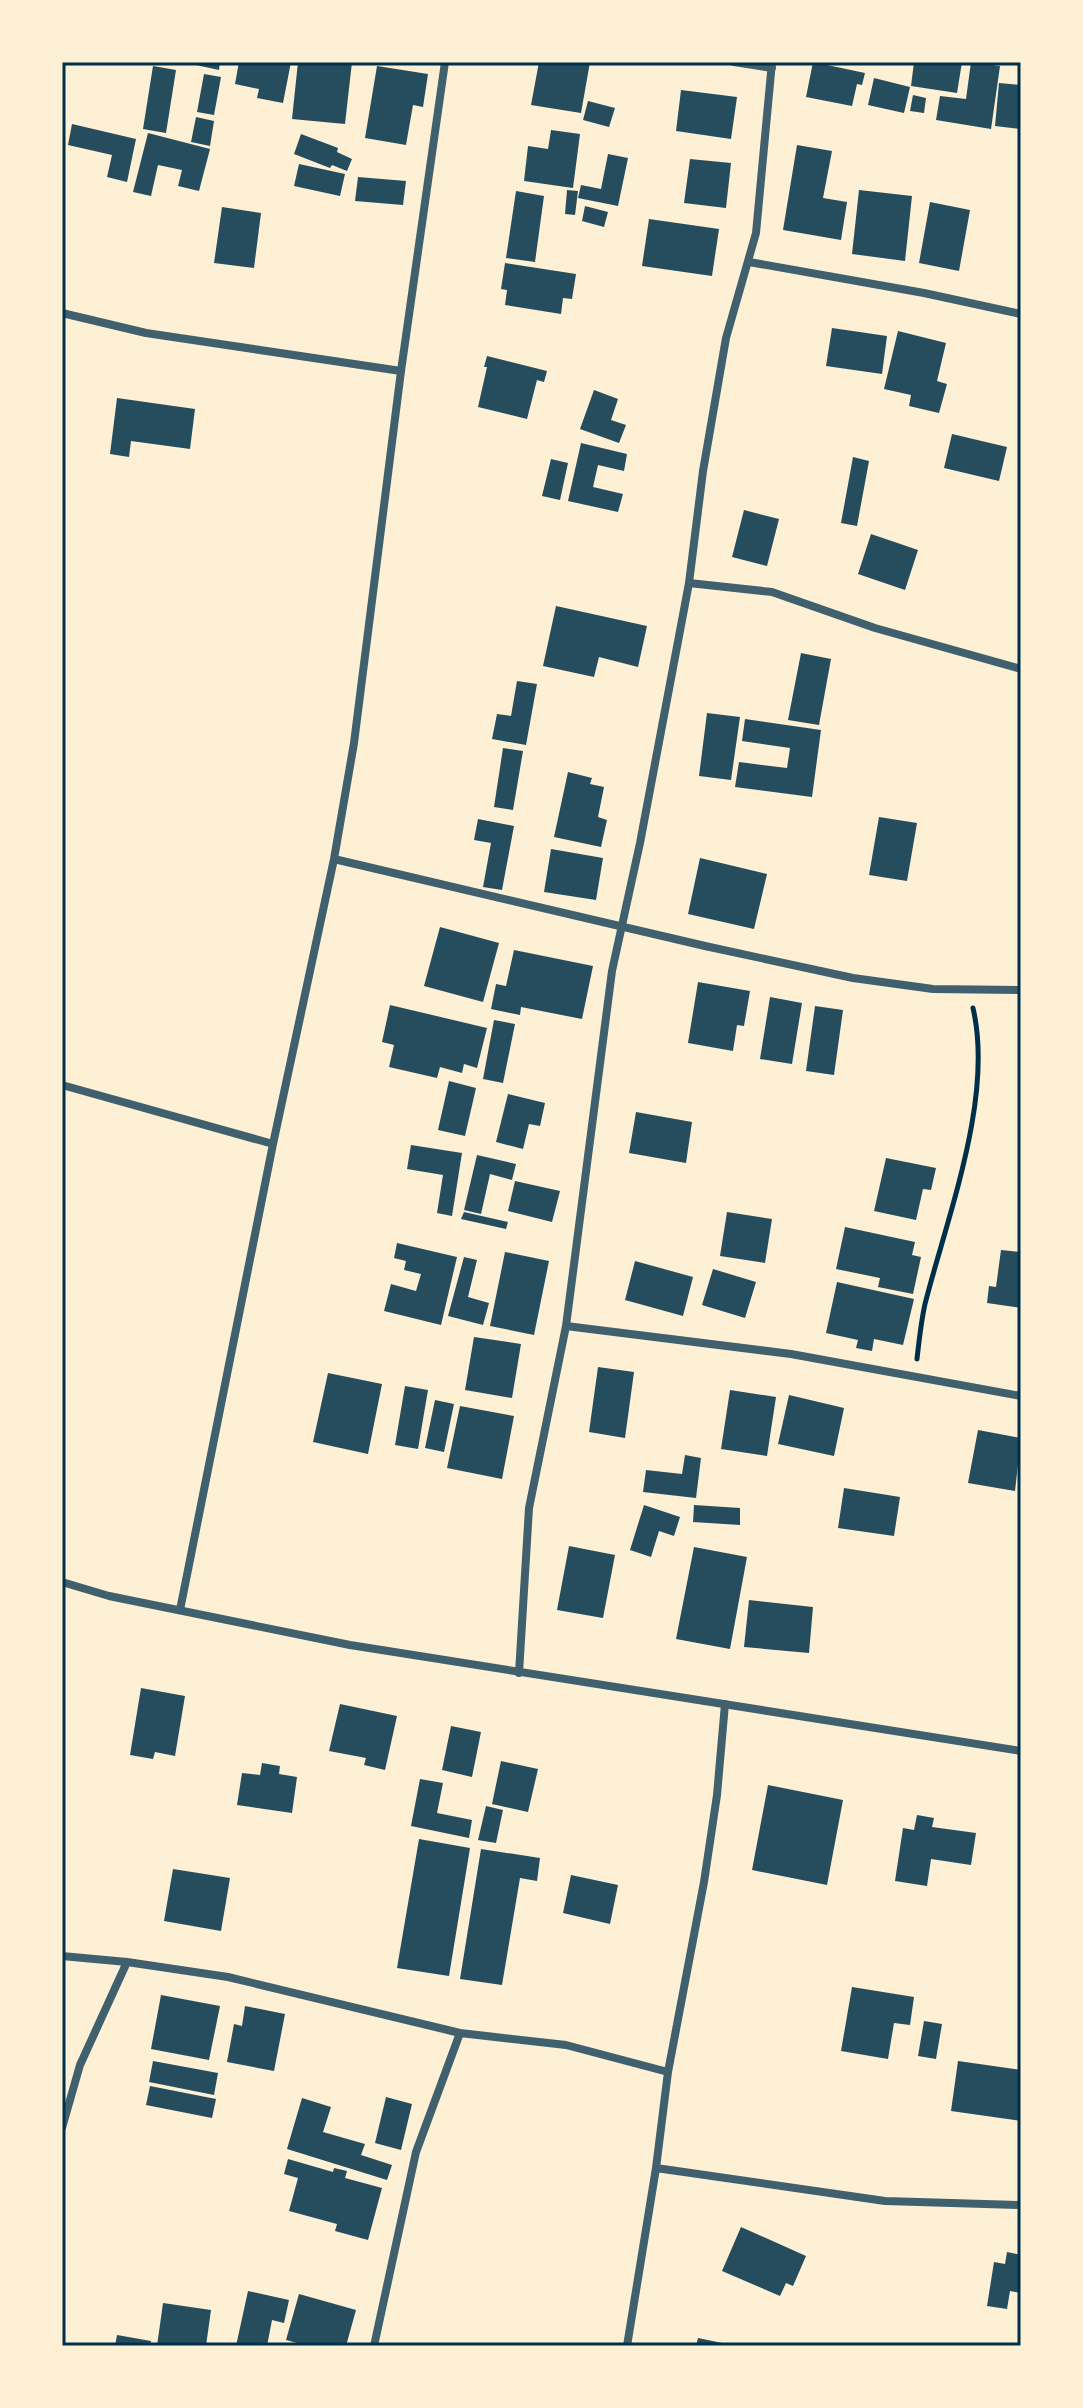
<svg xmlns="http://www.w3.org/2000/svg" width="1083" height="2408" font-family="Arial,sans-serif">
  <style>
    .building { fill: #264d5e }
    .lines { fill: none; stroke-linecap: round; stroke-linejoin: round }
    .path { stroke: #003049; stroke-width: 5 }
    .minor { stroke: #3f606c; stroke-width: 8 }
    .neatline { fill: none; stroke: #003049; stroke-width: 3 }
  </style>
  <rect width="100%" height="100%" fill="#fdf0d5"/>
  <!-- building -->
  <path class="building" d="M 182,62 L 220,62 L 219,70 Z
    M 239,62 L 291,62 L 283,103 L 257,98 L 259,89 L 235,84 Z
    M 298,62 L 352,62 L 345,124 L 292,119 Z
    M 539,62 L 590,62 L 581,113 L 531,105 Z
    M 813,62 L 865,73 L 862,85 L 857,84 L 852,106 L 806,97 Z
    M 914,62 L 962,62 L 957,93 L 911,86 Z
    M 971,62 L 1000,66 L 991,129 L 936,120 L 940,96 L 966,99 Z
    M 153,66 L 176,70 L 166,133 L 143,129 Z
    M 377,66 L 428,74 L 423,107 L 413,105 L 406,145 L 365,138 Z
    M 204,74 L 221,77 L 214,115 L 197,112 Z
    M 874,78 L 910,87 L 904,113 L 868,105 Z
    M 999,83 L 1021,85 L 1021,129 L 995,126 Z
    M 681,90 L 737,97 L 731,139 L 676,131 Z
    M 913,95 L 926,98 L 924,113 L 910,111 Z
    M 588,101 L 615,108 L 609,127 L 583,120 Z
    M 196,117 L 214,121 L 210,146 L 191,142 Z
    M 72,124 L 136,139 L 127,182 L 107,177 L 112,155 L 68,145 Z
    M 551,130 L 580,134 L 573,188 L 524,181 L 528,146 L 548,149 Z
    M 148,133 L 210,149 L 199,191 L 178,186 L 182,170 L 158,165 L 151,196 L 133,192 Z
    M 301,134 L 338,148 L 337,152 L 352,159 L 347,171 L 332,165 L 330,168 L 294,154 Z
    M 797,145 L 832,151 L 823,198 L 847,202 L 841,240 L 783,230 Z
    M 608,154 L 628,158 L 618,206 L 578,198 L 581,185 L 601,189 Z
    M 690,159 L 731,163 L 726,208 L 684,203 Z
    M 299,164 L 345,174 L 340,196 L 294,186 Z
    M 358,177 L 406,181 L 403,205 L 355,201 Z
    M 567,190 L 578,191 L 575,215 L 565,214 Z
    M 859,190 L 912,196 L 905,261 L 852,254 Z
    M 516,191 L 544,196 L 535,262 L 506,258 Z
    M 930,202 L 970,210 L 959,271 L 919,263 Z
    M 585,206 L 608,212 L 604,227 L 582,221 Z
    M 222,207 L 261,213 L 254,268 L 214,263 Z
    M 649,219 L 719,229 L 712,276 L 642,266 Z
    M 505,263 L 576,274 L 572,299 L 563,298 L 561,314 L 505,305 L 507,290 L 501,289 Z
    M 832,328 L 887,336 L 882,374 L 826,366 Z
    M 898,331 L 946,343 L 937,381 L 947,384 L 939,413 L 909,406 L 911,395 L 884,389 Z
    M 487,356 L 547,371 L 544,382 L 537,380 L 527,419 L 478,407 L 487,367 L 484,367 Z
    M 594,390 L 618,399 L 611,420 L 626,425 L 619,443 L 580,429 Z
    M 117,398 L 195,409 L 190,449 L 131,441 L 129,457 L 110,454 Z
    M 952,434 L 1007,447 L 999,481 L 944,468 Z
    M 581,443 L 627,454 L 624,471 L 598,465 L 593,487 L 623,494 L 618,512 L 568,501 Z
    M 853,457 L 869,461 L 857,526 L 841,523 Z
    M 551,459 L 568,463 L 560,500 L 542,496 Z
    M 744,510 L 779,519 L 767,566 L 732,557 Z
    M 871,534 L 918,550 L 905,590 L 858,574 Z
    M 556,606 L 647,626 L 638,667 L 599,657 L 594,677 L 543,666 Z
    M 801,653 L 831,659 L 819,725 L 788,720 Z
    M 517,681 L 537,684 L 526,745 L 492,739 L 497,714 L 511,716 Z
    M 707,713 L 740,717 L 731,780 L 699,776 Z
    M 745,719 L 821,730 L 812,797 L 735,787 L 739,762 L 787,768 L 790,748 L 742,741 Z
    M 503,748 L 523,751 L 513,810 L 494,807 Z
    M 568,772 L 592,778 L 590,784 L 604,787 L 598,817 L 607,820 L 601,847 L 554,837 Z
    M 879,817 L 917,823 L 907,881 L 869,875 Z
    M 478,819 L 514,826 L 502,890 L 483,887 L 491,843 L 474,840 Z
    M 551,849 L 603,858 L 596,900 L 544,892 Z
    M 700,858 L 767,874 L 754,929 L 688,914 Z
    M 440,927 L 499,943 L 483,1002 L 424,986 Z
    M 514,950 L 593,966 L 582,1019 L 521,1007 L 520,1015 L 491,1009 L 496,984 L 506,986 Z
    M 698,982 L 750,991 L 744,1026 L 737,1025 L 733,1051 L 688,1043 Z
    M 770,997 L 802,1003 L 792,1064 L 760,1059 Z
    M 390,1005 L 487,1028 L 477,1068 L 464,1064 L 462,1073 L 440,1067 L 437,1078 L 389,1067 L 394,1045 L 382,1042 Z
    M 815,1006 L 843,1010 L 834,1075 L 806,1071 Z
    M 494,1020 L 515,1024 L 503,1083 L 483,1079 Z
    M 449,1081 L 476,1088 L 465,1136 L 438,1130 Z
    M 508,1094 L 545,1103 L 540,1126 L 529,1124 L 523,1149 L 496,1142 Z
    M 636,1112 L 692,1122 L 686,1163 L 629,1153 Z
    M 411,1145 L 462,1153 L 452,1216 L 437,1213 L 443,1175 L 407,1169 Z
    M 477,1155 L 516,1164 L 512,1180 L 490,1174 L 481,1214 L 464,1210 Z
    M 886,1158 L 936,1168 L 931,1190 L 923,1189 L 916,1220 L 874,1211 Z
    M 515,1181 L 560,1191 L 552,1222 L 508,1211 Z
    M 464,1212 L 508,1222 L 506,1229 L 461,1219 Z
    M 727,1212 L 772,1219 L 765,1263 L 720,1256 Z
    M 845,1227 L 915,1242 L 912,1255 L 921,1257 L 913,1294 L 878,1287 L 880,1278 L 836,1269 Z
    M 397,1243 L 457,1257 L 441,1325 L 384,1311 L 391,1284 L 416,1291 L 421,1274 L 404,1270 L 406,1261 L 394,1258 Z
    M 1001,1250 L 1021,1252 L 1021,1308 L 987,1303 L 989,1286 L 996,1287 Z
    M 505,1252 L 549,1261 L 534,1335 L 490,1326 Z
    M 464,1257 L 477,1260 L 468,1297 L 489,1303 L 483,1325 L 448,1316 Z
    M 635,1261 L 693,1277 L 683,1316 L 625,1300 Z
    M 713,1269 L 756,1282 L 745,1318 L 702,1305 Z
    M 837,1282 L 914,1299 L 903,1345 L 874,1339 L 872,1351 L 856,1348 L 858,1340 L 826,1333 Z
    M 474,1337 L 521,1344 L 512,1398 L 465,1390 Z
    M 598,1367 L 634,1372 L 625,1438 L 589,1432 Z
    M 328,1373 L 382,1384 L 368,1454 L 313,1442 Z
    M 405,1386 L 428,1390 L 418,1449 L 395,1445 Z
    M 730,1390 L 776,1397 L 767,1456 L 721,1449 Z
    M 789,1395 L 844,1408 L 834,1456 L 778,1444 Z
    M 435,1400 L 454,1404 L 444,1452 L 425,1448 Z
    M 460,1406 L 514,1416 L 502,1479 L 447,1468 Z
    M 978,1430 L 1021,1438 L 1015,1491 L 968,1483 Z
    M 685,1455 L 701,1458 L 696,1498 L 643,1492 L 646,1470 L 682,1474 Z
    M 844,1488 L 900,1497 L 894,1536 L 838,1528 Z
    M 644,1505 L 680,1517 L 674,1536 L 659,1531 L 651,1557 L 630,1550 Z
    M 694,1505 L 740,1508 L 740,1525 L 693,1522 Z
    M 569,1546 L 615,1555 L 603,1618 L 557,1610 Z
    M 694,1547 L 747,1557 L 730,1649 L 676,1639 Z
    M 749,1600 L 813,1607 L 809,1653 L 744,1647 Z
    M 141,1688 L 185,1696 L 175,1756 L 155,1752 L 153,1759 L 130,1755 Z
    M 340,1704 L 397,1716 L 385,1770 L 364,1765 L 366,1758 L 329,1751 Z
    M 451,1726 L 481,1732 L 472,1777 L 442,1770 Z
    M 501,1761 L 538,1769 L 528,1812 L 492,1804 Z
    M 262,1763 L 280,1766 L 279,1774 L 297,1777 L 292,1813 L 237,1805 L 242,1773 L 260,1775 Z
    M 420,1779 L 443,1783 L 437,1813 L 472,1820 L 469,1838 L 411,1826 Z
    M 768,1785 L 843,1800 L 827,1885 L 752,1870 Z
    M 486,1806 L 503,1810 L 496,1843 L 478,1840 Z
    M 917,1815 L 934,1818 L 932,1827 L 976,1833 L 971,1865 L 931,1859 L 927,1886 L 895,1881 L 903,1828 L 914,1830 Z
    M 419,1839 L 470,1848 L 449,1976 L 397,1968 Z
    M 481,1849 L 540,1858 L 537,1881 L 520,1878 L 502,1985 L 460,1979 Z
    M 173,1869 L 230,1878 L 221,1931 L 164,1921 Z
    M 571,1875 L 618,1885 L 610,1924 L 563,1913 Z
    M 852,1987 L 914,1997 L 910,2025 L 894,2023 L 888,2059 L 841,2051 Z
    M 161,1995 L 220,2006 L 209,2060 L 151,2049 Z
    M 245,2006 L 285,2014 L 274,2071 L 227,2062 L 234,2024 L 242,2026 Z
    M 924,2021 L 942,2024 L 936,2059 L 918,2056 Z
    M 153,2061 L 218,2073 L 214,2095 L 149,2082 Z
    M 958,2061 L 1021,2070 L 1021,2121 L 951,2111 Z
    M 150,2086 L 216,2099 L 212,2118 L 146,2105 Z
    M 386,2097 L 412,2104 L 401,2150 L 375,2143 Z
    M 302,2098 L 331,2107 L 323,2132 L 365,2144 L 361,2155 L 392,2165 L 387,2180 L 287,2149 Z
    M 288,2159 L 333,2172 L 334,2168 L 347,2171 L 345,2178 L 382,2188 L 368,2240 L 335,2231 L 337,2224 L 289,2211 L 298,2178 L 284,2174 Z
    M 741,2227 L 806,2256 L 793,2286 L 786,2283 L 780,2296 L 722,2271 Z
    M 1007,2252 L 1021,2255 L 1021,2293 L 1010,2291 L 1007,2309 L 987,2306 L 994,2262 L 1005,2264 Z
    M 248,2291 L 289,2300 L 284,2323 L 272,2320 L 267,2346 L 236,2346 Z
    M 299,2294 L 356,2310 L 346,2346 L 308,2346 L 286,2340 Z
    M 163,2303 L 211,2310 L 206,2346 L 157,2346 Z
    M 117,2335 L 151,2341 L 150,2346 L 115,2346 Z
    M 698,2338 L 732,2345 L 732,2346 L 696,2346 Z"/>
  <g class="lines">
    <!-- path -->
    <path class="path" d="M 917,1359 C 919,1341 921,1322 925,1304 C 947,1217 994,1098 973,1008"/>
    <!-- minor -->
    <path class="minor" d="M 734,62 L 772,68
      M 749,262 L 924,293 L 1021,314
      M 62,313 L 146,333 L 401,371
      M 689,583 L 772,592 L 875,628 L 1021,669
      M 334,859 L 705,946 L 853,978 L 933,989 L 1021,990
      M 62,1085 L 273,1144
      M 566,1326 L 791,1354 L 1021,1396
      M 62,1582 L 109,1596 L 350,1645 L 1021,1751
      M 180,1610 L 273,1144 L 334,859 L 354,743 L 401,371 L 445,62
      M 519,1673 L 529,1508 L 566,1326 L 612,971 L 640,843 L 689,583 L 703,471 L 726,338 L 756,233 L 772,62
      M 62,1956 L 127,1962 L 228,1977 L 460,2033 L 566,2045 L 668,2072
      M 62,2128 L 80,2065 L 127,1962
      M 656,2168 L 885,2201 L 1021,2205
      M 374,2346 L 416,2152 L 460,2033
      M 627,2346 L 656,2168 L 668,2072 L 704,1882 L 717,1795 L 725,1704"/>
  </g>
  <!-- border -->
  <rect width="1083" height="2408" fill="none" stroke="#fdf0d5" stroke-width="128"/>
  <rect x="64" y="64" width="955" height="2280" class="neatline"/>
</svg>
